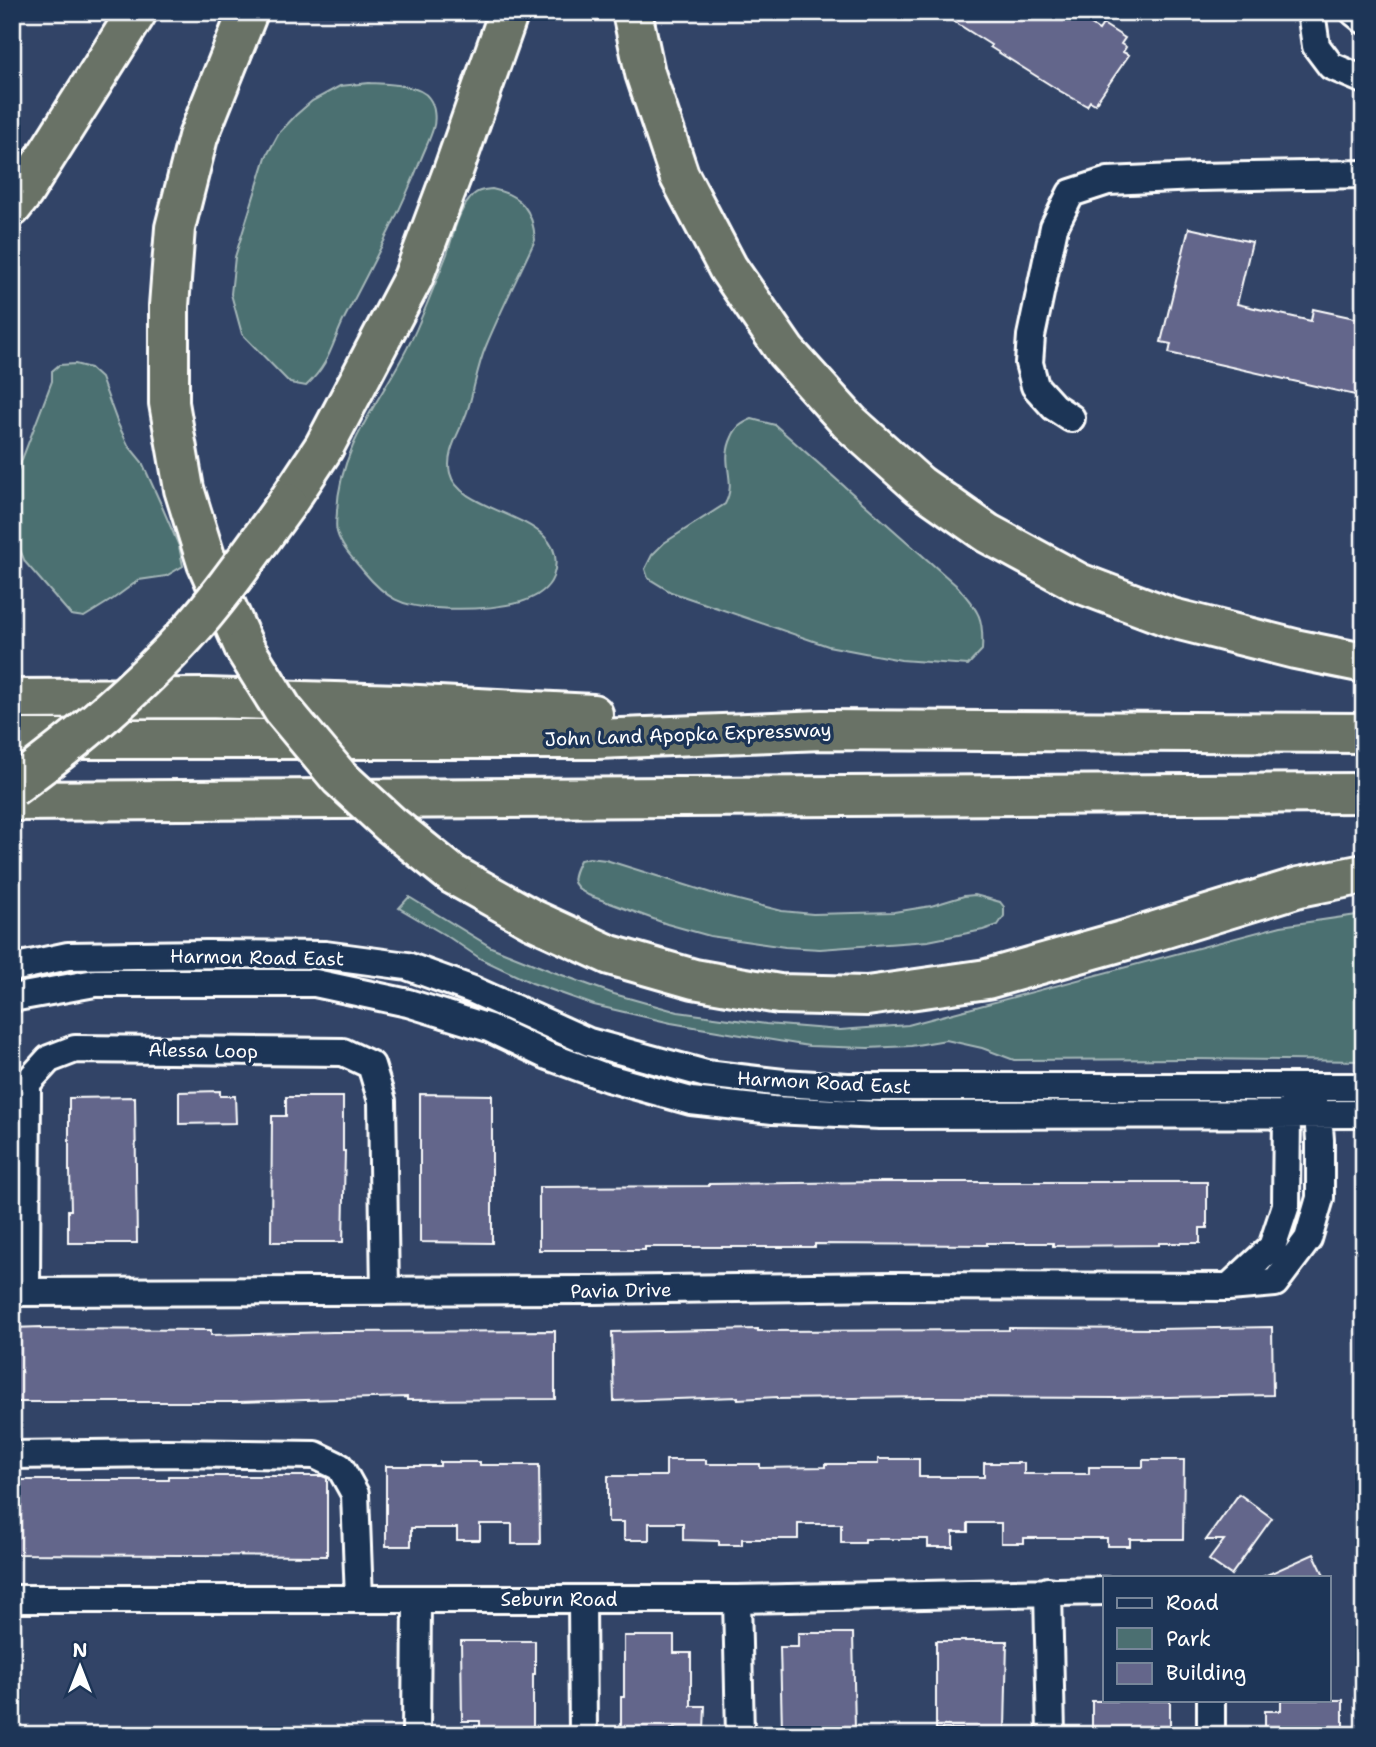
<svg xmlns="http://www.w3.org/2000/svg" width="1376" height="1747" font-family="'Shantell Sans',sans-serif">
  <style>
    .green { fill: #4b6f71; stroke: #a5b7b8; stroke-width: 2 }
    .building { fill: #64668b; stroke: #fff; stroke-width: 2 }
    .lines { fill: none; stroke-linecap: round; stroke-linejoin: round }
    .minor-casing { stroke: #fff; stroke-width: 32 }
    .highway-casing { stroke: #fff; stroke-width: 44 }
    .minor { stroke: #1d3557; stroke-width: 26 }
    .highway { stroke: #697266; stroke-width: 38 }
    .highway-bridge-casing { stroke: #fff; stroke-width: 44; stroke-linecap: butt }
    .highway-bridge { stroke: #697266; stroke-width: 38 }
    .labels { text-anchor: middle; stroke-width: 7; stroke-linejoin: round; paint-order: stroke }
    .street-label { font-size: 19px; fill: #fff; stroke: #1d3557 }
  </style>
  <rect width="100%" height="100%" fill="#324467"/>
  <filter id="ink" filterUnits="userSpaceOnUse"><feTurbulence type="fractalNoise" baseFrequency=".0143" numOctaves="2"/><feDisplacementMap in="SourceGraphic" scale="14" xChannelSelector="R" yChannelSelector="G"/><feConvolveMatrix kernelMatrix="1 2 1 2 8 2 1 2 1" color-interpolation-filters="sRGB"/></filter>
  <g filter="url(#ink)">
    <!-- green -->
    <path class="green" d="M 369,83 C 384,84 420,84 429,98 C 435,106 436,120 433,129 C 430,139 425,149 421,159 C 400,213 372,265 345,317 C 331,345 331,362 306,386 L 290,383 L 242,334 L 231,294 L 235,257 L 266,157 L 279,133 L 296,115 L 312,101 L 340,86 Z
      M 492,189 C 521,195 533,210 535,240 C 519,275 501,310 486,346 C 477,367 474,391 467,412 C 460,432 445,452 450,473 C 460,517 575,513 553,577 C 548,590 534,598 521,602 C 493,609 465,610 436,608 C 401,607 386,598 364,572 C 354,560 341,547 337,532 C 335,526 337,517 337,511 C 340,437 393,388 419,323 C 429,300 438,277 447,254 C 453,236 457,214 469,200 C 475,191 481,190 492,189 Z
      M 75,364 L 90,368 L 101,378 L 118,424 L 128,445 L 142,462 L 160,502 L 179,546 L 183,566 L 166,576 L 139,580 L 113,599 L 84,617 L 71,615 L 25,562 L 12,530 L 13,483 L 52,381 L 52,371 L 59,365 Z
      M 752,419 L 775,425 L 958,587 C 979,612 984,617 982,650 L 968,665 L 901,660 L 828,646 L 671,592 L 648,578 L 645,569 L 652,555 L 664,543 L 725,504 C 738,480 719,464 732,437 C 736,427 742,423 752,419 Z
      M 589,858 L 606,860 L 711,893 L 782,911 L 813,914 L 894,912 L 931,906 L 964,896 L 975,895 L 1000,902 L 1004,907 L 1004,916 L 998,925 L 983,930 L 928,941 L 820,949 L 785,947 L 710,936 L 667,924 L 588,895 C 569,884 571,879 580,860 Z
      M 409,897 L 491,947 L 551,971 L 614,994 L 678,1012 L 766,1024 L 840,1030 L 908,1025 L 1281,926 L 1364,914 L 1364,1061 L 1194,1059 L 1014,1060 L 982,1048 L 946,1040 L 911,1046 L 868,1048 L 809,1046 L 735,1034 L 671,1023 L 594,1005 L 532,983 L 481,959 L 450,938 L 399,908 Z"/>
    <!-- building -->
    <path class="building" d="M 939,12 L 1072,12 L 1099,30 L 1103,24 L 1125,38 L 1121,44 L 1126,47 L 1123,52 L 1129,55 L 1095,104 L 1090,101 L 1087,106 L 1060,91 L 990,47 L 991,45 Z
      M 1189,228 L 1252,242 L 1237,304 L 1311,321 L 1313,309 L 1364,320 L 1364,397 L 1169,353 L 1171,344 L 1161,342 Z
      M 220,1091 L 220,1096 L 235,1096 L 236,1123 L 179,1124 L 179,1092 Z
      M 420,1094 L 492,1095 L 492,1243 L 420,1242 Z
      M 135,1097 L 137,1243 L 68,1243 L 68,1210 L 71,1210 L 70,1171 L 69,1171 L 69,1098 Z
      M 286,1097 L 343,1097 L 343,1151 L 345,1151 L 343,1242 L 271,1242 L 272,1116 L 286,1116 Z
      M 881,1182 L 1207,1182 L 1207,1228 L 1200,1228 L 1200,1243 L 1159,1243 L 1159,1245 L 1053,1246 L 1053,1243 L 987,1243 L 987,1245 L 815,1244 L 815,1247 L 645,1247 L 645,1250 L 539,1250 L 539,1187 L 709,1186 L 709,1184 Z
      M 41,1327 L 41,1329 L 211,1330 L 211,1335 L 333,1332 L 555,1331 L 555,1399 L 407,1400 L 407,1397 L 239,1402 L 12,1402 L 12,1328 Z
      M 1272,1327 L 1273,1395 L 1117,1398 L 930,1397 L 777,1399 L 777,1397 L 738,1399 L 738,1397 L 614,1401 L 612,1332 L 711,1330 L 758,1329 L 758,1331 L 1009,1330 L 1009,1328 L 1158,1329 Z
      M 878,1459 L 919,1459 L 919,1477 L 984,1477 L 984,1463 L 1024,1463 L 1024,1474 L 1089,1474 L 1089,1467 L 1143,1467 L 1143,1460 L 1184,1460 L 1183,1539 L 1130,1539 L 1130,1546 L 1107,1546 L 1107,1538 L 1024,1538 L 1024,1543 L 1001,1543 L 1001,1523 L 968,1523 L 968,1532 L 953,1532 L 953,1547 L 928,1547 L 928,1539 L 865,1539 L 865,1543 L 841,1543 L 841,1524 L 798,1524 L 798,1539 L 742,1539 L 742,1545 L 719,1545 L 719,1541 L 683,1540 L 683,1523 L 649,1523 L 649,1540 L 624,1540 L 624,1522 L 608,1522 L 608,1476 L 666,1476 L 666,1460 L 706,1460 L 706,1464 L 760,1464 L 760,1468 L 825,1467 L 825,1464 L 878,1464 Z
      M 440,1462 L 480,1462 L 480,1465 L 539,1465 L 540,1544 L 512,1544 L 512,1524 L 480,1524 L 480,1540 L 457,1540 L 457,1528 L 411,1528 L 411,1546 L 386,1546 L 386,1466 L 440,1466 Z
      M 169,1476 L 322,1476 L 327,1478 L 327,1556 L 12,1554 L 12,1480 L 169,1480 Z
      M 1239,1494 L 1272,1518 L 1231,1575 L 1209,1560 L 1224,1540 L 1206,1540 Z
      M 1314,1554 L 1325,1577 L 1262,1577 Z
      M 798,1633 L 853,1633 L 855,1730 L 782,1730 L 780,1647 L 798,1647 Z
      M 624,1636 L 674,1636 L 674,1653 L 691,1653 L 691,1706 L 705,1706 L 704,1730 L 671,1729 L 671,1732 L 621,1732 L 621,1697 L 624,1697 Z
      M 461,1641 L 535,1641 L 535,1674 L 533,1674 L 533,1735 L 480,1735 L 480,1721 L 462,1721 Z
      M 936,1641 L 1007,1641 L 1005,1729 L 936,1729 Z
      M 1281,1700 L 1343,1700 L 1343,1735 L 1265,1735 L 1265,1711 L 1281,1711 Z
      M 1092,1701 L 1170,1701 L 1170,1734 L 1092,1734 Z"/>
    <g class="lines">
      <!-- minor casing -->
      <g class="minor-casing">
        <path id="minor" d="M 1311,12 L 1316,46 L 1331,66 L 1364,80
          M 1354,12 L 1364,20
          M 1071,418 L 1054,407 L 1035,386 L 1029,363 L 1031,336 L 1054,227 L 1071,193 L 1108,181 L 1197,177 L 1364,174
          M 12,968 L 68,956 L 207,954 L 325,955 L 407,966 L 473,990 L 589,1042 L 706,1074 L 783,1083 L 848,1087 L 1364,1087
          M 12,998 L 95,983 L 315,983 L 408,1003 L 489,1028 L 548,1056 L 608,1078 L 691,1101 L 773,1110 L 880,1115 L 1364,1114
          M 12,1292 L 594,1290 L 891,1286 L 1229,1287 L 1275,1283 L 1308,1239 L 1320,1198 L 1320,1140 L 1318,1114 L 1305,1087 L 1287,1114 L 1286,1205 L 1272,1247 L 1229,1287
          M 26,1292 L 27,1083 L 49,1059 L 75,1049 L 343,1052 L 371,1065 L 382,1101 L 385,1291
          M 12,1455 L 166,1453 L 315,1455 L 340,1467 L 355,1494 L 359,1599
          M 1048,1591 L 1051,1735
          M 12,1599 L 737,1599 L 1105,1591
          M 582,1599 L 583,1735
          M 737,1599 L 740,1735
          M 416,1735 L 417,1599
          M 1211,1735 L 1211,1700"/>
      </g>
      <!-- highway casing -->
      <g class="highway-casing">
        <path id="highway" d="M 632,12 L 645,73 L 679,175 L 728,268 L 786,352 L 850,423 L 919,485 L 987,533 L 1079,583 L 1172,618 L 1295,649 L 1364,663
          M 12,207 L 23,193 L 137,12
          M 287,503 L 324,447 L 413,278 L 452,174 L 509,12
          M 245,649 L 207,563 L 184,489 L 169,403 L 169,306 L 175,228 L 198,137 L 248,12
          M 12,699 L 206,698 L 399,704 L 593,714
          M 12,739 L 597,739 L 822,730 L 1364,733
          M 12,801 L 1364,793
          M 452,874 L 532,919 L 610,955 L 694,979 L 779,994 L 867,996 L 987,979 L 1133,938 L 1299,887 L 1364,874"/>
      </g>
      <!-- minor -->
      <use href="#minor" class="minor"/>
      <!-- highway -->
      <use href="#highway" class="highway"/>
      <!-- highway-bridge casing -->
      <g class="highway-bridge-casing">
        <path id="highway-bridge" d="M 245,649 L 283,710 L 339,777 L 390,824 L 452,874
          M 12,787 C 74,742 134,692 186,635 C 223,594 254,548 287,503"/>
      </g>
      <!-- highway-bridge -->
      <use href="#highway-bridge" class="highway-bridge"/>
    </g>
  </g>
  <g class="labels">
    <!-- street labels -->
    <g class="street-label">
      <text transform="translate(688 734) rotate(-2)" y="7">John Land Apopka Expressway</text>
      <text transform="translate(257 957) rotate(1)" y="7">Harmon Road East</text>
      <text transform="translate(203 1050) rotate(1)" y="7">Alessa Loop</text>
      <text transform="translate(824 1082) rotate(3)" y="7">Harmon Road East</text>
      <text transform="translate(621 1290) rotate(-1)" y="7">Pavia Drive</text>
      <text x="559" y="1606">Seburn Road</text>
    </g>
  </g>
  <!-- margin -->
  <rect width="1376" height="1747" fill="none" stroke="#1d3557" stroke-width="42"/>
  <rect x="21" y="21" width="1334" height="1705" fill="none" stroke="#fff" stroke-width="2.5" filter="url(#ink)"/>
  <!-- legend -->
  <rect x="1103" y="1576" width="228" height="126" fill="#1d3557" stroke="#77869a" stroke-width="2"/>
  <rect x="1117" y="1598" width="35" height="10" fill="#1d3557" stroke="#77869a" stroke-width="2"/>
  <text x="1166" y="1610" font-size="21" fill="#ffffff">Road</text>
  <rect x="1117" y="1628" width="35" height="21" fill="#4b6f71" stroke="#77869a" stroke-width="2"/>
  <text x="1166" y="1646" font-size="21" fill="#ffffff">Park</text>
  <rect x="1117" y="1663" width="35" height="21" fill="#64668b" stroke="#77869a" stroke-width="2"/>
  <text x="1166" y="1680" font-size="21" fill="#ffffff">Building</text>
  <!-- north arrow -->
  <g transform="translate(80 1667)" stroke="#1d3557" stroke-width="5" paint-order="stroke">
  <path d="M0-5L12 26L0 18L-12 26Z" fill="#ffffff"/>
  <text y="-10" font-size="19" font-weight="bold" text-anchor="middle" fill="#ffffff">N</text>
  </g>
</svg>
